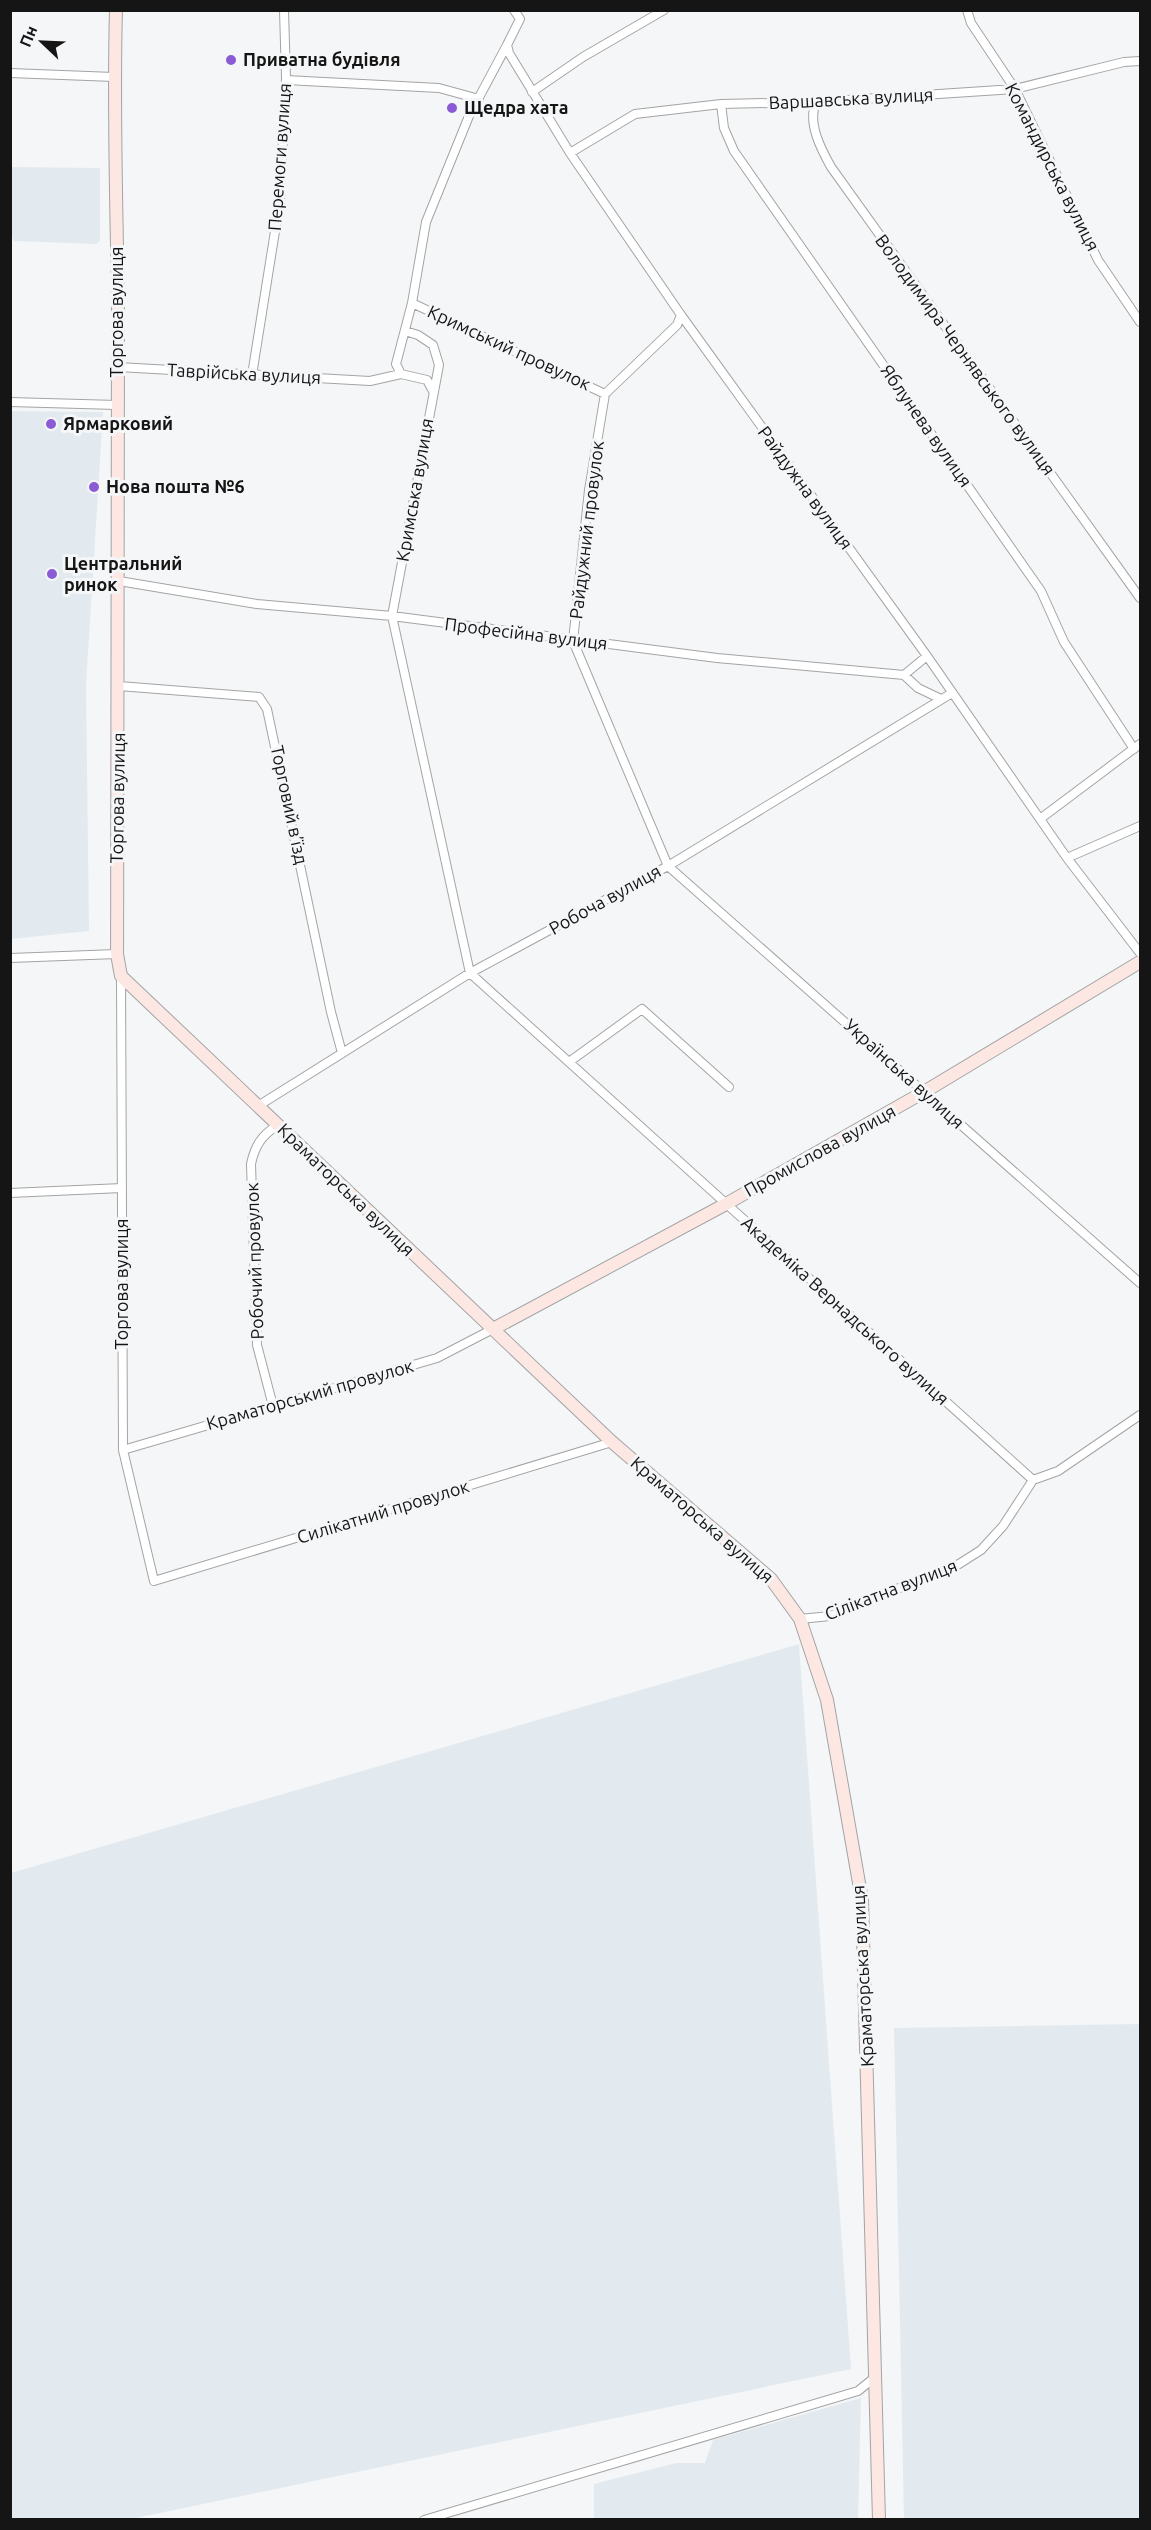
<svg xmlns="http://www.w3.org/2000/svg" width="1151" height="2530" font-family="Ubuntu,sans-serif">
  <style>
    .built { fill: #e2eaf0 }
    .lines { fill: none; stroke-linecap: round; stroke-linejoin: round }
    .street-casing { stroke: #a3a4a5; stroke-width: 10 }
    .secondary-casing { stroke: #a3a4a5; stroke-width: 14 }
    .street { stroke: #fff; stroke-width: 8 }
    .secondary { stroke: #fce7e3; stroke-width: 12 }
    .poi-dot { fill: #8a5bd5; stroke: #f5f6f7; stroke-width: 2 }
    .labels { text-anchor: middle; stroke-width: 6; stroke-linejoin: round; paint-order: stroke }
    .poi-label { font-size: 18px; font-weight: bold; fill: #151515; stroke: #f5f6f7; text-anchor: start }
    .street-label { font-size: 18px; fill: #151515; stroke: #f5f6f7 }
  </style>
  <rect width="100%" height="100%" fill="#f5f6f7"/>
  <!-- built -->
  <path class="built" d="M 12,167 L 100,168 L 100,241 L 96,244 L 14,241 L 10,233 Z
    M 11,411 L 103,412 L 86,685 L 89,931 L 11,939 Z
    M 799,1644 L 851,2369 L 131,2519 L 11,2519 L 11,1873 Z
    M 1140,2024 L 1140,2519 L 904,2519 L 894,2028 Z
    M 861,2398 L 858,2519 L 594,2519 L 594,2484 L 676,2463 L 705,2463 L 713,2440 Z"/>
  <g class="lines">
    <!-- street casing -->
    <g class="street-casing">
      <path id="street" d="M 514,10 L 520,19 L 507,45 L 509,53 L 570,153 L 681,315 L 927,656 L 1067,858 L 1140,953
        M 967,10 L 971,23 L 1015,89 L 1098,260 L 1140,322
        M 10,73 L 114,77
        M 286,80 L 439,88 L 479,99
        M 532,92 L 583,57 L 664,10
        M 816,102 C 807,123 821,149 831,167 L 1140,598
        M 721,104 L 724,128 L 734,151 L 1041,591 L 1064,642 L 1134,749
        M 570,153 L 635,114 L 721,104 L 816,102 L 1015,89 L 1124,62 L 1140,61
        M 412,303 L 605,394
        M 681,315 L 677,325 L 605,394 L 589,490 L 573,641 L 668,866 L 1140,1283
        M 405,331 L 418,335 L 433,345 L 439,365 L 392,616 L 470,973 L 1033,1480
        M 118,367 L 370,381 L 401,374
        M 252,375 L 280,200 L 286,78 L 284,10
        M 433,391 L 427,380 L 401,374 L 396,364 L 412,303 L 426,222 L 469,116 L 507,45
        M 10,402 L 117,405
        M 119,581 L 257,604 L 392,616 L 717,658 L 904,675 L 927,656
        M 904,675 L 918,688 L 941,699
        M 119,686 L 259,697 L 267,709 L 331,1012 L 342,1053
        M 1040,819 L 1140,744
        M 1067,858 L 1140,826
        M 10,958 L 117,954
        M 121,976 L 123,1450 L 154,1581 L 612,1442
        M 569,1062 L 642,1009 L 729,1087
        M 258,1106 L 470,973 L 668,866 L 952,693
        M 10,1193 L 122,1188
        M 273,1406 L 257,1345 L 251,1164 C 255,1145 262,1135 278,1125
        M 123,1450 L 437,1358 L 493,1329
        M 800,1619 L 830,1616 L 959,1564 L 981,1550 L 1003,1526 L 1033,1480 L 1058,1471 L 1140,1415
        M 424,2520 L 858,2391 L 874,2378"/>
    </g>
    <!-- secondary casing -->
    <g class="secondary-casing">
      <path id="secondary" d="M 116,10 C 113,112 117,213 118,314 C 119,528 119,741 117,954 L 121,976 L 612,1442 L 771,1579 L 800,1619 L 827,1700 L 862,1900 L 879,2520
        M 493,1329 L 726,1204 L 924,1092 L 1140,962"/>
    </g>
    <!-- street -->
    <use href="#street" class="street"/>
    <!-- secondary -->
    <use href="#secondary" class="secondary"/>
  </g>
  <!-- markers -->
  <g class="poi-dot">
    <circle cx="231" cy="60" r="6"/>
    <circle cx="452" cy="108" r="6"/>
    <circle cx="51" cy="424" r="6"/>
    <circle cx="94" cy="487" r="6"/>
    <circle cx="52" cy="574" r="6"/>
  </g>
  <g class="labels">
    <!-- poi labels -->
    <g class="poi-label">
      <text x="243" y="66">Приватна будівля</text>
      <text x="464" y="114">Щедра хата</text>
      <text x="63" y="430">Ярмарковий</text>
      <text x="106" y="493">Нова пошта №6</text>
      <text x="64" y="570">Центральний<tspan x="64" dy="21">ринок</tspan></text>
    </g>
    <!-- street labels -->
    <g class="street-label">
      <text transform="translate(851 99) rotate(-3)" y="6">Варшавська вулиця</text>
      <text transform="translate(280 157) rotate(-86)" y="6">Перемоги вулиця</text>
      <text transform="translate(1052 167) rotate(63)" y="6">Командирська вулиця</text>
      <text transform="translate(117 312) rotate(-90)" y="6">Торгова вулиця</text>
      <text transform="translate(509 348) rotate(25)" y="6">Кримський провулок</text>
      <text transform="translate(965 355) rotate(54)" y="6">Володимира Чернявського вулиця</text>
      <text transform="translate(244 374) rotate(3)" y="6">Таврійська вулиця</text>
      <text transform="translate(926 426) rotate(55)" y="6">Яблунева вулиця</text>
      <text transform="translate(805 488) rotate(54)" y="6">Райдужна вулиця</text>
      <text transform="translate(415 490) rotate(-80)" y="6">Кримська вулиця</text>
      <text transform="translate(587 530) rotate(-83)" y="6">Райдужний провулок</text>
      <text transform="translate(526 634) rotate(7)" y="6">Професійна вулиця</text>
      <text transform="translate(118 798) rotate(-89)" y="6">Торгова вулиця</text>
      <text transform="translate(289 805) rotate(78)" y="6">Торговий в’їзд</text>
      <text transform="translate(605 900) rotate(-29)" y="6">Робоча вулиця</text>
      <text transform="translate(904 1074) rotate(42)" y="6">Українська вулиця</text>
      <text transform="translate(820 1151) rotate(-29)" y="6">Промислова вулиця</text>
      <text transform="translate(346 1190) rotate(44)" y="6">Краматорська вулиця</text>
      <text transform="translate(255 1261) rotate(-92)" y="6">Робочий провулок</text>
      <text transform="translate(122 1284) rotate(-90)" y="6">Торгова вулиця</text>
      <text transform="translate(845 1311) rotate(42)" y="6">Академіка Вернадського вулиця</text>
      <text transform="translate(310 1395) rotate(-16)" y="6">Краматорський провулок</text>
      <text transform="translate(383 1512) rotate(-17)" y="6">Силікатний провулок</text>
      <text transform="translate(702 1520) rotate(41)" y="6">Краматорська вулиця</text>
      <text transform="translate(891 1590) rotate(-21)" y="6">Сілікатна вулиця</text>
      <text transform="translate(863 1976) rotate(-93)" y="6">Краматорська вулиця</text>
    </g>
  </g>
  <!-- border -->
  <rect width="1151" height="2530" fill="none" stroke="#151515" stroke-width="24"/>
  <!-- north arrow -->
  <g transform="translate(42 42) rotate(293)" stroke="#f5f6f7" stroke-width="4.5" paint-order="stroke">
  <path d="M0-4.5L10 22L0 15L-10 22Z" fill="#151515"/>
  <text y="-9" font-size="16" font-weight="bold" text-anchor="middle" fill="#151515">Пн</text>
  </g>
</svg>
